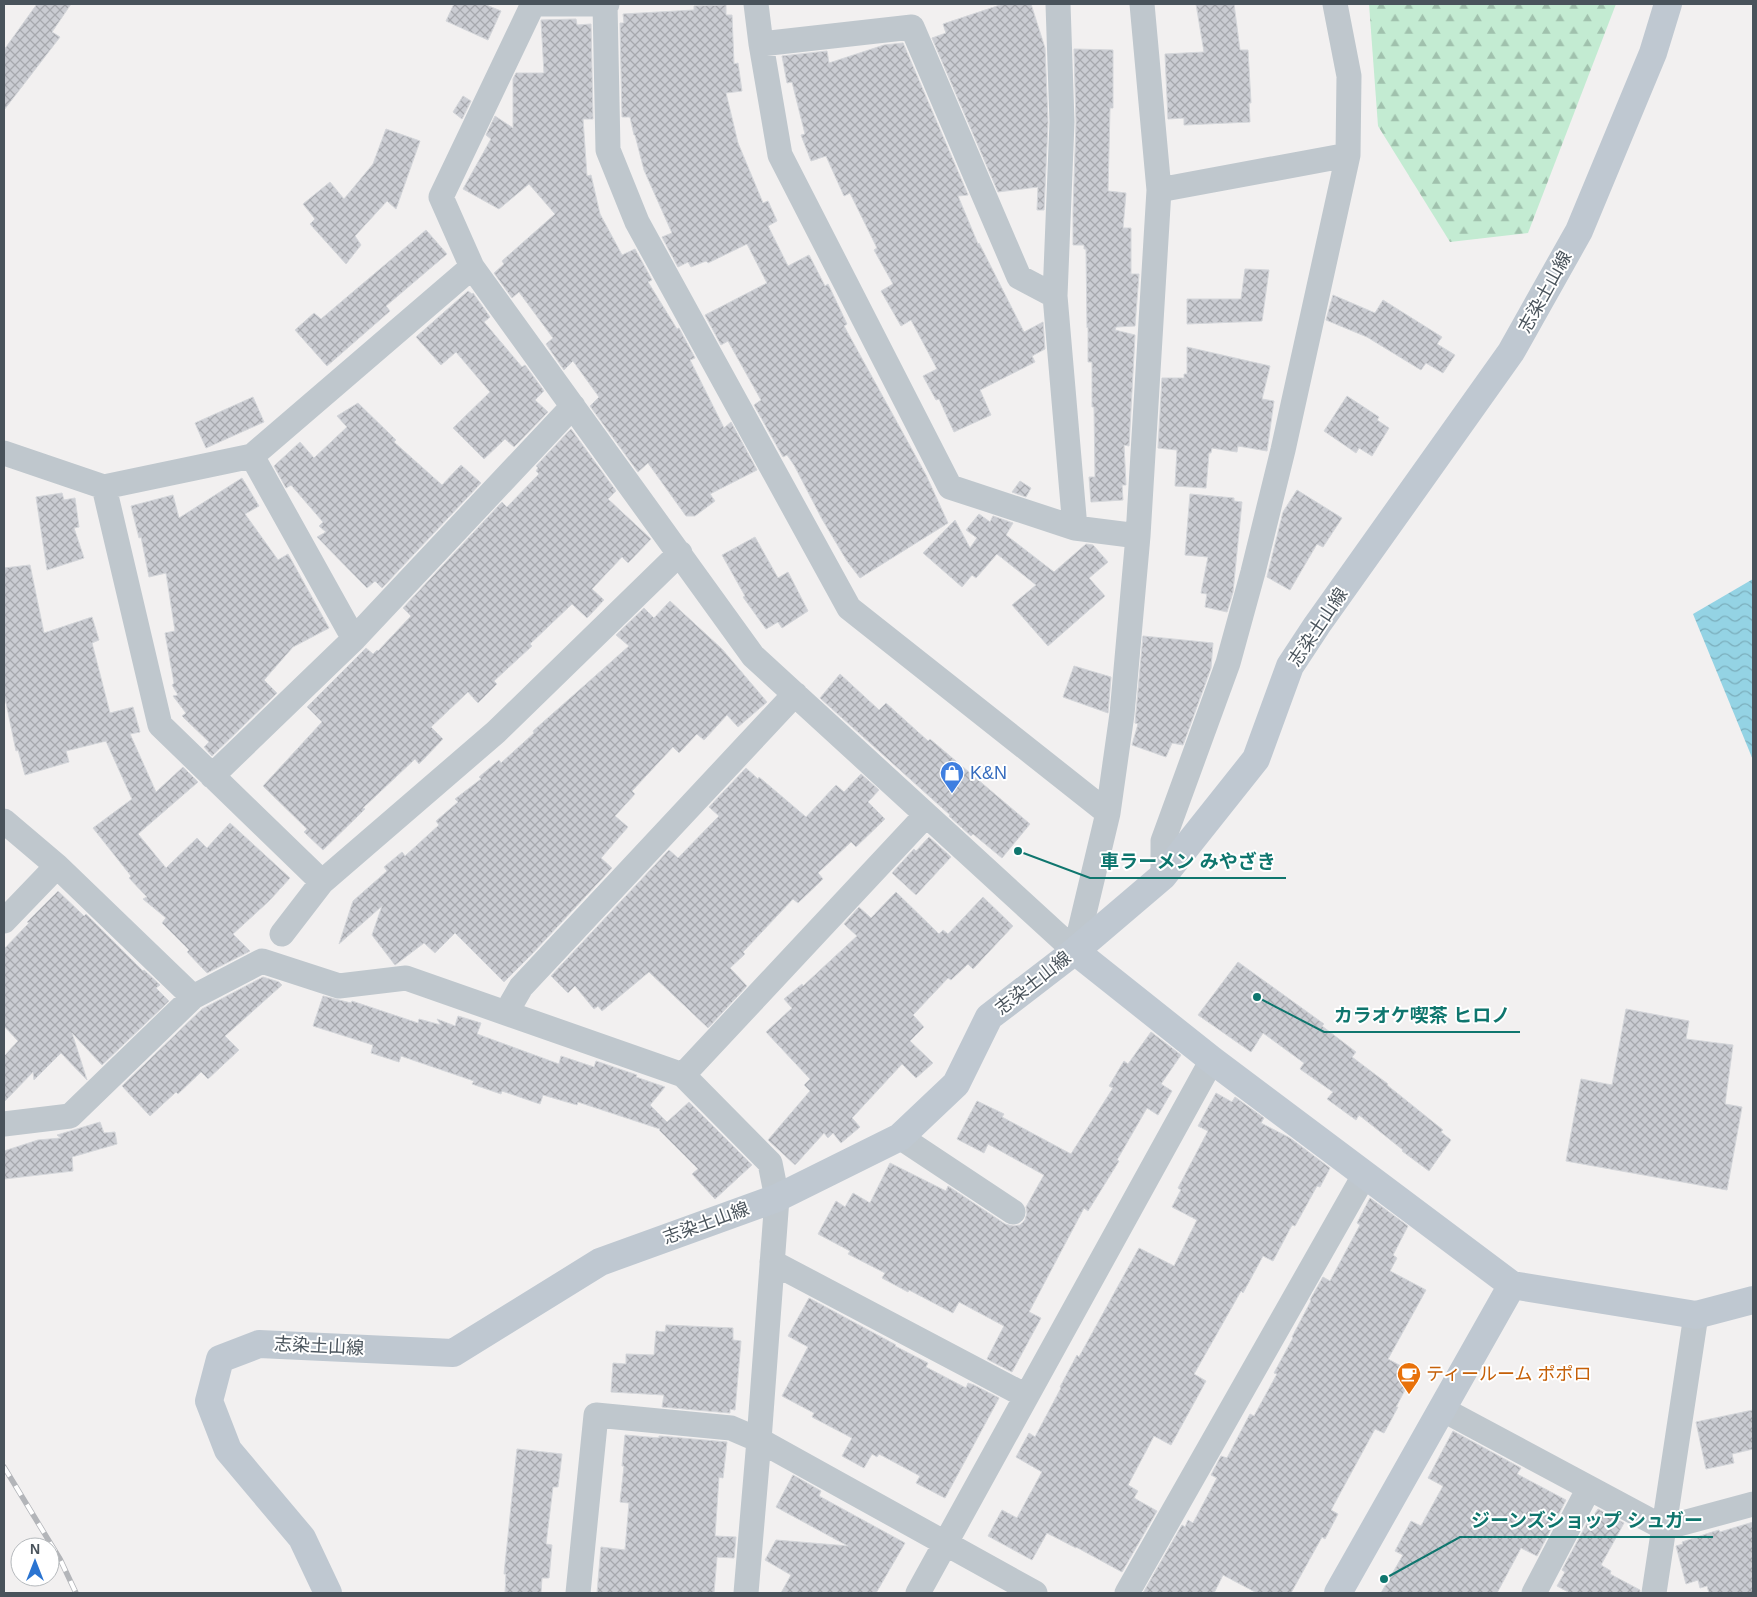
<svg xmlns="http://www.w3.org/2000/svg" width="1757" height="1597" font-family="Helvetica,'Noto Sans JP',sans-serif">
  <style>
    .forest { fill: url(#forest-firs) }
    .water { fill: url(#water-waves) }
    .building { fill: url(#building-cross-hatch); stroke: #d4d6da }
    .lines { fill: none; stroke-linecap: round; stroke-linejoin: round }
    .street { stroke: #bfc7cd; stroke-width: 25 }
    .secondary { stroke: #bfc8d1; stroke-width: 28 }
    .rail-casing { stroke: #b3b5b9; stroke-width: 5.5 }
    .rail { stroke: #fff; stroke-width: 4; stroke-dasharray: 11; stroke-linecap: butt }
    .labels { text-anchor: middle; stroke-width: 4; stroke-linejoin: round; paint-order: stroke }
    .street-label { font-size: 18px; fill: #49535b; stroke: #fff }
    .shop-label { font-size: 18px; fill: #366cbe; stroke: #fff; text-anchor: start }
    .food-label { font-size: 18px; fill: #c56008; stroke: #fff; text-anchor: start }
    .leader { fill: none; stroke: #0f766e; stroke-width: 2 }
    .callout-dot { fill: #0f766e; stroke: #fff; stroke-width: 2 }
    .callout-label { font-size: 19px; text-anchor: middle; font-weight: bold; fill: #0f766e; stroke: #fff; stroke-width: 4; stroke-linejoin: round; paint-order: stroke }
  </style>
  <defs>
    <pattern id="forest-firs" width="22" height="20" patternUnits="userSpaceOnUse" patternTransform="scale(1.25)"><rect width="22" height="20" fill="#c3ebd2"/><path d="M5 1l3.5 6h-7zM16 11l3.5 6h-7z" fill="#a0c1ad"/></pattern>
    <pattern id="water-waves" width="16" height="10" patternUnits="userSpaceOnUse" patternTransform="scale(1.25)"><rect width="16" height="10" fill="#94d3e4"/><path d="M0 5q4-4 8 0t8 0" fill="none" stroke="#7baebc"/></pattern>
    <pattern id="building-cross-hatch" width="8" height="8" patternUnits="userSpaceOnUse" patternTransform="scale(1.25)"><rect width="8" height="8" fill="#caccd2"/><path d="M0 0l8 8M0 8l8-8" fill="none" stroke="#a6a8ad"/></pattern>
  </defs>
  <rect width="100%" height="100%" fill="#f2f0f0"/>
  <!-- forest -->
  <path class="forest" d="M 1369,4 L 1616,4 L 1528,233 L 1450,242 L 1378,126 Z"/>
  <!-- water -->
  <path class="water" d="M 1753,579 L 1753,760 L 1693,614 Z"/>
  <!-- building -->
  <path class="building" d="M 37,4 L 71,4 L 52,32 L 60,37 L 4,110 L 4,50 Z
    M 454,4 L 484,4 L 501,11 L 488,40 L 446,21 Z
    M 1003,4 L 1031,4 L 1045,48 L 1048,122 L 1044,210 L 1037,210 L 1038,187 L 998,192 L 932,38 L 946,33 L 943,24 Z
    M 1196,4 L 1234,4 L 1240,50 L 1248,50 L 1251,103 L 1249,103 L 1250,122 L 1184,125 L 1184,118 L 1168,119 L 1165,54 L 1204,52 Z
    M 726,5 L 726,15 L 732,15 L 734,64 L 738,63 L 742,91 L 726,93 L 738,143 L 763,203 L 768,201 L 777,221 L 768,226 L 788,266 L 809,255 L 825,286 L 828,284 L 847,324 L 844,326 L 926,475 L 948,523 L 860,578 L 847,561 L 822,519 L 794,465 L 787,455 L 783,457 L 754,405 L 761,400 L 728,341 L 721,345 L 705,315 L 767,283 L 747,244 L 708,263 L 706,261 L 691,267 L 688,262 L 678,267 L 662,237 L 672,233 L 644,170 L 635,135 L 634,135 L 630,117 L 622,117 L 620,23 L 624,23 L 623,14 L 694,10 L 694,6 Z
    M 576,19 L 577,25 L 591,24 L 593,119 L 583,119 L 587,176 L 591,175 L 600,214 L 622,255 L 635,249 L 652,280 L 648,282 L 677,329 L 679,328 L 695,358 L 690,360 L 724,428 L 731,422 L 757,470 L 710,494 L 715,501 L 695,516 L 686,516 L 648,463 L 638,472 L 590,406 L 599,397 L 573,361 L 564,370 L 546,344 L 553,338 L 519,292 L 512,298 L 494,273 L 504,264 L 502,261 L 555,214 L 529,184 L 499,209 L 463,189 L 491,139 L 486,135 L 495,116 L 513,128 L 513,79 L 516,73 L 544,73 L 541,20 Z
    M 903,43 L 968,195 L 958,196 L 978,244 L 979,243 L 1024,332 L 1043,322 L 1045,349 L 1032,356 L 1035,362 L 980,390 L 991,415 L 954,432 L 939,399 L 936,400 L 923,376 L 937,369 L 911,320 L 901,326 L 881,291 L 893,284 L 874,250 L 877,248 L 850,193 L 844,196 L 826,156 L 811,161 L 801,135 L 805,134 L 792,82 L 787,83 L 782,56 L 827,51 L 829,63 L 884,45 Z
    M 1074,49 L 1113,50 L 1113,108 L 1110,108 L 1108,191 L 1126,193 L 1123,228 L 1131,228 L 1131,274 L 1139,274 L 1135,326 L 1116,327 L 1115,330 L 1135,335 L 1129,446 L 1124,445 L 1126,485 L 1122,485 L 1123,500 L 1091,502 L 1089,477 L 1095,477 L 1094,407 L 1092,407 L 1092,362 L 1088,362 L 1088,327 L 1087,328 L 1086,249 L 1084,249 L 1084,245 L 1073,245 L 1073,212 L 1076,123 Z
    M 463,96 L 471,101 L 462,119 L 453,112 Z
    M 386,129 L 420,141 L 396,209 L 387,201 L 355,236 L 361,245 L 346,264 L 310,224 L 315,219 L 303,204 L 330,182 L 344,199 L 373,164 Z
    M 426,230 L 447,254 L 386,306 L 390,311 L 327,366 L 295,330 L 314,313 L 321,319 Z
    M 1245,269 L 1269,270 L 1262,321 L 1187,324 L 1187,299 L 1241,299 Z
    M 468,291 L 472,294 L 473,293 L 490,317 L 484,322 L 522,367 L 525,365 L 544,391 L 535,400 L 548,412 L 514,447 L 505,439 L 484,459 L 453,428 L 490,392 L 456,352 L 441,365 L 416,337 Z
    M 1333,295 L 1375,313 L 1383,300 L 1442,337 L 1437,344 L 1455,355 L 1443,373 L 1426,363 L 1421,370 L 1367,337 L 1326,320 Z
    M 1187,347 L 1270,366 L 1262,399 L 1274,401 L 1267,451 L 1238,446 L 1237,452 L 1212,448 L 1211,453 L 1209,453 L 1206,488 L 1175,486 L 1177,450 L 1158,448 L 1162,378 L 1184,378 L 1184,374 L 1187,374 Z
    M 1347,396 L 1379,417 L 1377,420 L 1389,428 L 1372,456 L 1359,448 L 1356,453 L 1324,431 Z
    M 253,397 L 264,422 L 206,448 L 195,423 Z
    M 358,403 L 396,440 L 394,442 L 442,485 L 461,465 L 481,483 L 382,588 L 375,581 L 367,588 L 317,537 L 326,532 L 319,526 L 323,522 L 291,485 L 286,488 L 274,466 L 300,442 L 314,458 L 347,427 L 337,416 Z
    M 571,429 L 616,491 L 608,499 L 651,539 L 628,563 L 622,557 L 592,589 L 604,600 L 587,618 L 572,604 L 530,644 L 532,646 L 494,681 L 497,684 L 478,703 L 468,692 L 431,727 L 443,739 L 419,764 L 415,759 L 363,808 L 365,809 L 323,850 L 304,832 L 307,829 L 263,786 L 322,722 L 307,707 L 366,648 L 373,654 L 377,650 L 378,651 L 411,616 L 403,608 L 502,502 L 507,507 L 539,474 L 536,471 L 538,468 L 536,466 Z
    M 242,478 L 259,506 L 245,514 L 278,560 L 288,554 L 329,628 L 293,647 L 264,680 L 277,693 L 212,756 L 204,747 L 209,742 L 182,716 L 186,713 L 173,696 L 178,695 L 172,685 L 174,683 L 165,633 L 175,631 L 166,573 L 149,577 L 141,537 L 139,538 L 131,506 L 173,495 L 179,518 Z
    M 1020,481 L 1031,488 L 1026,497 L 1012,492 Z
    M 1297,490 L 1342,518 L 1323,547 L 1317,544 L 1290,590 L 1267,577 L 1283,512 Z
    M 62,493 L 64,500 L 75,498 L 79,527 L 74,528 L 84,558 L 47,570 L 36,497 Z
    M 1190,494 L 1234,498 L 1234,501 L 1242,502 L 1233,592 L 1227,612 L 1205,607 L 1207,594 L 1201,593 L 1208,557 L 1185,555 Z
    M 979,514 L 990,522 L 993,516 L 1013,523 L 1006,535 L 1054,572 L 1086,544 L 1093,545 L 1108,562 L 1089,578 L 1105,596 L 1048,646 L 1012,605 L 1036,585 L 997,554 L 976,578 L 972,575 L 962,587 L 923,553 L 955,520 L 970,548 L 977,538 L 966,530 Z
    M 755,537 L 778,578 L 788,572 L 808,611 L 782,628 L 778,622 L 766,629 L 743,597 L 745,596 L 722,555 Z
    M 30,565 L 44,633 L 92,617 L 99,640 L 92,643 L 110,713 L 133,707 L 140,732 L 130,734 L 156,792 L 183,767 L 198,782 L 138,834 L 166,868 L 197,838 L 207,848 L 230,823 L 290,878 L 269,901 L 233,934 L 250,951 L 207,973 L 187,952 L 189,950 L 162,923 L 166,918 L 143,899 L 147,897 L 129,878 L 131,876 L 93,828 L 132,799 L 106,741 L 66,751 L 69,762 L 25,775 L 18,750 L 16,751 L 4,693 L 4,568 Z
    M 670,601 L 722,649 L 767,702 L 738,727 L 727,715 L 704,740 L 697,734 L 679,753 L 673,747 L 632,791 L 635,794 L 615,816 L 628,827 L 601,858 L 612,868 L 531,955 L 504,982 L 455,933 L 435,953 L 424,943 L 395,965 L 372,935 L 382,906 L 339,944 L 353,901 L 387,871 L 384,867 L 402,852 L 405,856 L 439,825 L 436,821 L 458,802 L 455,799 L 481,779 L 479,777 L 499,760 L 501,763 L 534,733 L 533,731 L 629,646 L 616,635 L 644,608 L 654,618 Z
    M 1143,636 L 1213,643 L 1211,668 L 1183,745 L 1172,743 L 1166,757 L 1132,745 L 1138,724 L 1135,723 Z
    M 1074,666 L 1111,677 L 1108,713 L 1063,697 Z
    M 840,674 L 879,710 L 886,703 L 928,741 L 930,739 L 1030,824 L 1002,858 L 973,834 L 971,836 L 949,816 L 950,815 L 820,698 Z
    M 746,768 L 758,779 L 759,777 L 806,817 L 836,785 L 844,792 L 861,774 L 879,790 L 868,802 L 885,819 L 856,847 L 851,842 L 818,873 L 823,879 L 798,903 L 793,899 L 743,952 L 745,954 L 730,968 L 747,986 L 708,1028 L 649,972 L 602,1011 L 598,1006 L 594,1009 L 575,986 L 568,993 L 551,976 L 669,850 L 678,858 L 719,816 L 709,807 Z
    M 929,837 L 951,857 L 916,895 L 892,873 L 914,849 L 916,851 Z
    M 58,891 L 84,916 L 86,914 L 143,971 L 144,970 L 160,985 L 156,988 L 169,1001 L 102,1065 L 72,1033 L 87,1080 L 61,1053 L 34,1080 L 33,1072 L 4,1102 L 4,1056 L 18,1041 L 4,1026 L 4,949 L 29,923 L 27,922 Z
    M 896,892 L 939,934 L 943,930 L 948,934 L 983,897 L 1013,926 L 973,969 L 968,964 L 951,980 L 948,978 L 913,1015 L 924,1027 L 910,1041 L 933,1063 L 916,1078 L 902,1064 L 852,1118 L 860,1127 L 841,1143 L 833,1133 L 828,1138 L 824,1133 L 795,1165 L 768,1140 L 810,1091 L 804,1085 L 810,1079 L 766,1032 L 792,1008 L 784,999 L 802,984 L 803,986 L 857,936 L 844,924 L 859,907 L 871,918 Z
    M 1238,962 L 1324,1024 L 1322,1026 L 1356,1052 L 1352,1057 L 1388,1084 L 1387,1085 L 1443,1130 L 1441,1132 L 1451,1140 L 1429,1171 L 1402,1151 L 1403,1150 L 1359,1115 L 1356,1120 L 1327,1099 L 1333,1092 L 1300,1069 L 1304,1063 L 1263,1033 L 1251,1052 L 1198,1015 Z
    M 263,977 L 279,982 L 282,985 L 225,1036 L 239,1050 L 208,1079 L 201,1072 L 178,1094 L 176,1092 L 150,1116 L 122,1086 L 202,1009 Z
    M 323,996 L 351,1003 L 352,1001 L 418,1023 L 419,1019 L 441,1025 L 437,1019 L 455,1026 L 458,1016 L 481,1023 L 477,1034 L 559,1064 L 561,1056 L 594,1067 L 596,1061 L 637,1075 L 636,1077 L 665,1087 L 650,1105 L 667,1122 L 689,1102 L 752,1165 L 715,1199 L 692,1174 L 698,1169 L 659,1130 L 660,1129 L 578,1102 L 577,1105 L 543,1095 L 540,1104 L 502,1091 L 501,1094 L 472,1084 L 474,1081 L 401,1056 L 399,1062 L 371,1053 L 373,1045 L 313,1026 Z
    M 1626,1009 L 1689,1021 L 1686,1039 L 1733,1045 L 1725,1104 L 1742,1107 L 1727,1190 L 1566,1161 L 1581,1079 L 1612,1085 Z
    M 1151,1032 L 1181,1055 L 1161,1084 L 1172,1091 L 1158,1115 L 1147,1108 L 1117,1160 L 1119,1161 L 1088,1211 L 1084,1208 L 1029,1312 L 1041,1318 L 1012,1372 L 987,1359 L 1004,1326 L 959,1302 L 953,1313 L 909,1290 L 908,1292 L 882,1278 L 885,1273 L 848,1254 L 850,1251 L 818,1234 L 836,1201 L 845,1207 L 853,1193 L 870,1203 L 890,1163 L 946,1191 L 948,1186 L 1005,1224 L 1013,1226 L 1020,1225 L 1025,1220 L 1027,1213 L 1026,1207 L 1044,1175 L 988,1144 L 984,1153 L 957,1139 L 977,1101 L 1004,1114 L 1002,1117 L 1071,1154 L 1113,1088 L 1109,1086 L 1124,1061 L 1128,1064 Z
    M 1216,1093 L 1232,1102 L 1235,1097 L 1264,1118 L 1261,1123 L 1290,1138 L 1330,1168 L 1320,1187 L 1317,1186 L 1295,1226 L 1292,1225 L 1273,1261 L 1263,1256 L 1243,1293 L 1241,1291 L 1219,1330 L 1194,1374 L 1206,1381 L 1171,1445 L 1154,1436 L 1128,1485 L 1138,1491 L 1134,1498 L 1157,1511 L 1122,1572 L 1076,1547 L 1076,1548 L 1047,1533 L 1032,1560 L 988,1536 L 1002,1510 L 1017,1518 L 1042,1472 L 1016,1457 L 1029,1433 L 1035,1437 L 1061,1388 L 1060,1387 L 1077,1355 L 1079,1357 L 1139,1248 L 1174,1266 L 1197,1220 L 1172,1207 L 1181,1190 L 1178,1188 L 1208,1131 L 1198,1126 Z
    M 100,1122 L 104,1133 L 115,1132 L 117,1144 L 72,1157 L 73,1171 L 4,1179 L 4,1151 L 38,1140 L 61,1138 L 57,1135 Z
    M 1370,1198 L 1408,1226 L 1393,1255 L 1397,1258 L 1390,1271 L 1426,1290 L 1388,1359 L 1414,1373 L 1396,1407 L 1398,1407 L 1384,1433 L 1375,1429 L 1331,1510 L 1338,1514 L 1325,1539 L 1322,1537 L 1291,1593 L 1257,1593 L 1223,1575 L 1214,1593 L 1143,1593 L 1182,1525 L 1185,1527 L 1188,1520 L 1193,1523 L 1217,1478 L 1211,1475 L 1221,1456 L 1227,1458 L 1250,1414 L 1254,1416 L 1277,1374 L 1274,1373 L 1293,1338 L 1292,1337 L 1311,1301 L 1310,1300 L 1323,1277 L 1330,1281 L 1360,1225 L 1357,1223 Z
    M 809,1298 L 896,1345 L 895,1346 L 928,1363 L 926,1367 L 966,1388 L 968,1383 L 974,1385 L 999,1398 L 945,1498 L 916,1483 L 920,1476 L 879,1454 L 877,1457 L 872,1454 L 864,1468 L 842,1456 L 852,1438 L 812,1417 L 814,1413 L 782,1396 L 808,1347 L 788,1336 Z
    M 666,1325 L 733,1328 L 733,1340 L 741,1341 L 735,1410 L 730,1409 L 730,1413 L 662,1407 L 664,1395 L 611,1392 L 613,1363 L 626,1364 L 626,1354 L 654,1355 L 656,1331 L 665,1332 Z
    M 1753,1410 L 1753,1449 L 1732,1454 L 1734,1463 L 1706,1469 L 1696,1422 Z
    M 1453,1431 L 1521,1468 L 1517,1474 L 1566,1500 L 1537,1556 L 1521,1548 L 1497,1593 L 1381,1593 L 1403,1555 L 1395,1551 L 1411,1521 L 1421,1526 L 1443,1486 L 1428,1478 Z
    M 625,1435 L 659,1438 L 659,1436 L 727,1442 L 723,1478 L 719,1477 L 715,1536 L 736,1537 L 734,1558 L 717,1557 L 714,1593 L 597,1593 L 601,1547 L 625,1550 L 629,1503 L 620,1502 L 624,1466 L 622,1466 Z
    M 517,1449 L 562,1454 L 558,1487 L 553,1487 L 546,1544 L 552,1545 L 549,1578 L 542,1578 L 541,1593 L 505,1593 L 506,1574 L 504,1574 Z
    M 793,1475 L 821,1491 L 819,1496 L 905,1543 L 876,1593 L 781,1593 L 791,1575 L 765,1560 L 776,1540 L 848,1546 L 776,1507 Z
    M 1598,1509 L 1624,1523 L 1601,1565 L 1611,1571 L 1610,1574 L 1640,1590 L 1640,1593 L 1570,1593 L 1557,1586 L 1565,1572 L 1562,1570 L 1592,1514 L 1594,1515 Z
    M 1753,1522 L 1753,1593 L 1709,1593 L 1707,1586 L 1700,1588 L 1698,1580 L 1686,1584 L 1676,1546 L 1683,1544 L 1682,1542 L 1709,1533 L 1719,1530 L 1720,1532 Z"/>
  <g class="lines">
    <!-- street -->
    <path class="street" d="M 533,4 L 441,197 L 472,267 L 753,656 L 1075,951 L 1108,813 L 1122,714 L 1138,536 L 1159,190 L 1142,4
      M 533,4 L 607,4
      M 605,4 L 608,150 L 637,222 L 849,608 L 1108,813
      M 756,4 L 761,44 L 780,155 L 950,487 L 1075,528 L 1138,536
      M 1058,4 L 1062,122 L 1055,296 L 1075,528
      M 761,44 L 912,27 L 1019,277 L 1055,296
      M 1159,190 L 1348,155
      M 4,453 L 104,487 L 252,456 L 472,267
      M 252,456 L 354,639
      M 104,487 L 160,725 L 322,882 L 496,732 L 680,553
      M 212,776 L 354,639 L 573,406
      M 4,821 L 57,866 L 193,997
      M 1163,876 L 1163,841 L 1228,663 L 1253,572 L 1283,450 L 1348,155 L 1349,76 L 1335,4
      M 4,921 L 57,866
      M 282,934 L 322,882
      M 506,1013 L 521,987 L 795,694
      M 683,1075 L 926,815
      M 4,1124 L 70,1116 L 193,997 L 262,961 L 339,986 L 406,978 L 683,1075 L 770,1163 L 777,1198 L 759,1440 L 1035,1593
      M 900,1137 L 1013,1212
      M 772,1262 L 1026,1396
      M 1442,1409 L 1664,1528 L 1753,1504
      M 578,1593 L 596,1415 L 731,1428 L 759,1440 L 746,1593
      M 918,1593 L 1212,1060
      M 1127,1593 L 1365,1174
      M 1534,1593 L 1589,1488
      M 1654,1593 L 1696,1315"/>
    <!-- secondary -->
    <path class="secondary" d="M 1075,951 L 1212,1060 L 1512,1285 L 1696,1315 L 1753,1300
      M 328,1593 L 302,1538 L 228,1450 L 209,1401 L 220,1359 L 259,1344 L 453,1353 L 600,1262 L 777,1198 L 900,1137 L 956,1084 L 989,1017 L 1075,951 L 1163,876 L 1256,759 L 1290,666 L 1317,625 L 1511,352 L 1579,231 L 1653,53 L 1668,4
      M 1338,1593 L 1512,1285"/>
    <!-- rail casing -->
    <g class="rail-casing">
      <path id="rail" d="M 4,1467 L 60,1559 L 76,1593"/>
    </g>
    <!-- rail -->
    <use href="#rail" class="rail"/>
  </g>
  <!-- icons -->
  <defs>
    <g id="shop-pin" transform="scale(1.25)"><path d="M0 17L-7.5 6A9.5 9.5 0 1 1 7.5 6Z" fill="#3f7fe0" stroke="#fff"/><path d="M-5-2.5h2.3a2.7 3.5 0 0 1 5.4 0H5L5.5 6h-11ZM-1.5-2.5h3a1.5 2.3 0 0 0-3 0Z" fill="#fff"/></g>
    <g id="cafe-pin" transform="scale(1.25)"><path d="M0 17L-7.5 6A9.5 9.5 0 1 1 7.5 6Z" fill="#e8710a" stroke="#fff"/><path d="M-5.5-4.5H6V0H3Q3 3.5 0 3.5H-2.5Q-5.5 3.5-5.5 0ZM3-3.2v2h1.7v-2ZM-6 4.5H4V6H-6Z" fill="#fff"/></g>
  </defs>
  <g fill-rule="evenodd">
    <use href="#shop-pin" x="952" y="773"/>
    <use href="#cafe-pin" x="1409" y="1374"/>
  </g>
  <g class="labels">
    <!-- street labels -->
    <g class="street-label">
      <text transform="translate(1545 292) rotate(-61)" y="6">志染土山線</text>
      <text transform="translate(1318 627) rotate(-56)" y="6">志染土山線</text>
      <text transform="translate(1033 983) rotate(-38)" y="6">志染土山線</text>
      <text transform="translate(706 1223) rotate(-20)" y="6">志染土山線</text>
      <text transform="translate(319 1346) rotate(3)" y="6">志染土山線</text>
    </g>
    <!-- shop labels -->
    <g class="shop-label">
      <text x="970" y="779">K&amp;N</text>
    </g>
    <!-- food labels -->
    <g class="food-label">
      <text x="1426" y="1380">ティールーム ポポロ</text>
    </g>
  </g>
  <!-- callouts -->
  <path class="leader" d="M1018 851L1090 878H1286M1257 997L1324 1032H1520M1384 1579L1460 1537H1713"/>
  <g class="callout-dot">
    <circle cx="1018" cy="851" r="5"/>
    <circle cx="1257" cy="997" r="5"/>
    <circle cx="1384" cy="1579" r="5"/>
  </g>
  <g class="callout-label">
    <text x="1188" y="868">車ラーメン みやざき</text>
    <text x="1422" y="1022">カラオケ喫茶 ヒロノ</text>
    <text x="1587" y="1527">ジーンズショップ シュガー</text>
  </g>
  <!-- border -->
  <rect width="1757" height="1597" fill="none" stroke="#49535b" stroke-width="10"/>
  <!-- north arrow -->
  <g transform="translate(35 1562)"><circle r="24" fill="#ffffff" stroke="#b6babd"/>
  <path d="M0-4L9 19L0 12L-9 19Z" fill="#2b74d1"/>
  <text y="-8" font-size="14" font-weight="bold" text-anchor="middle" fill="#49535b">N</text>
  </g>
</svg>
